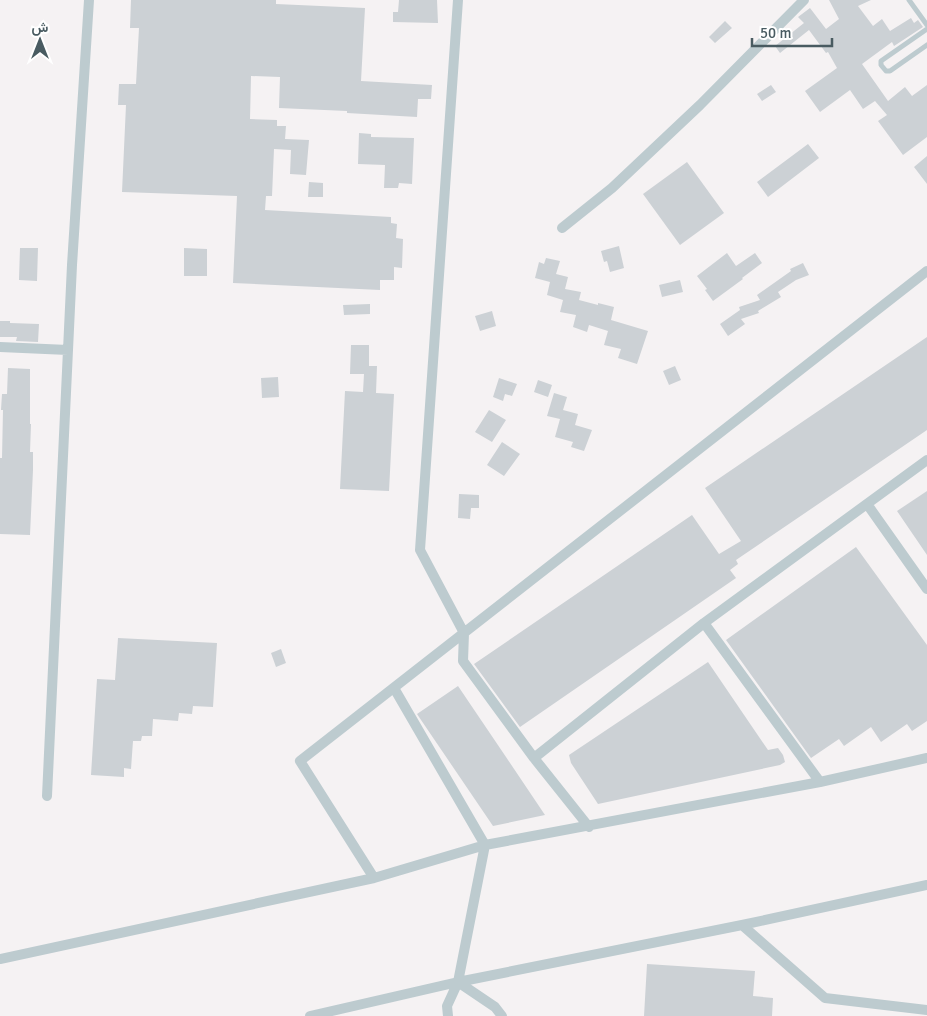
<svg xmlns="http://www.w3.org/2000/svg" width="927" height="1016" font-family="Signika,Vazirmatn,sans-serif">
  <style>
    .building { fill: #ccd1d5 }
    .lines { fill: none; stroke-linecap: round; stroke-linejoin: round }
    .lane { stroke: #bdcbcf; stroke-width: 5 }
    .street { stroke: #bdcbcf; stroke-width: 10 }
  </style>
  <rect width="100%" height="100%" fill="#f5f2f3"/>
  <!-- building -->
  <path class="building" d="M 131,0 L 276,0 L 276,4 L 365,8 L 361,81 L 432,85 L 431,99 L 418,99 L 417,117 L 347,113 L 347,111 L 279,108 L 280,77 L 251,76 L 250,119 L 277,120 L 277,126 L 286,126 L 285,139 L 309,140 L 306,175 L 290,174 L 291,150 L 274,149 L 272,196 L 266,196 L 265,210 L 391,217 L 391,223 L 397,224 L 396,238 L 403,239 L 402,268 L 394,267 L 394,280 L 380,280 L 380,290 L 233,283 L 237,196 L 122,192 L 126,105 L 118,105 L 119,84 L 136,84 L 139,28 L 130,28 Z
    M 399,0 L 437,0 L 438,23 L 393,22 L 393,12 L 398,12 Z
    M 829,0 L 871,0 L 858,6 L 873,26 L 882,19 L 890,31 L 911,18 L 914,23 L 918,20 L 923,27 L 894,46 L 892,42 L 862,64 L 888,101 L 905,87 L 912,96 L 927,85 L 927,137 L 903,155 L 878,121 L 887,115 L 875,101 L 863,109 L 850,90 L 820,112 L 805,91 L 837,68 L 828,52 L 826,53 L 809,30 L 780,53 L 775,46 L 804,23 L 798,17 L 810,8 L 826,29 L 839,19 Z
    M 725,21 L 732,28 L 715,43 L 709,37 Z
    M 771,85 L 776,92 L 762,101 L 757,94 Z
    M 359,133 L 371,134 L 371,137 L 414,138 L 412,184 L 399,183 L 398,188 L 384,188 L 385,165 L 358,164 Z
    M 808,144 L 819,158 L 768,197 L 757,182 Z
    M 927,156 L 927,184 L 914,167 Z
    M 687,162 L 724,213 L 680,245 L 643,194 Z
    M 309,182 L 323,183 L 323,197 L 308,197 Z
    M 619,246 L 624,268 L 610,272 L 607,261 L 604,262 L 601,251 Z
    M 20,248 L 38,248 L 37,281 L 19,280 Z
    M 184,248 L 207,249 L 207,276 L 184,276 Z
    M 727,253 L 736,266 L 755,253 L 762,263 L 742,278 L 743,279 L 713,301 L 705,290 L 707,289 L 697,276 Z
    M 546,258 L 560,261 L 556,274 L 568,277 L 565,289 L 581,292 L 579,300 L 598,305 L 598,303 L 614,307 L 611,320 L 648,331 L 637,364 L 618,358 L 621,349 L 604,345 L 608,331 L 589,325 L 587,332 L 573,327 L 576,315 L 560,312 L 563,300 L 547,295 L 550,282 L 535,278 L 539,262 L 544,264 Z
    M 803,263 L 809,275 L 796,280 L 778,292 L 781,297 L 758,311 L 759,313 L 741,319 L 745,324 L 728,336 L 720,324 L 740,310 L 739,307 L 760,300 L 757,295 L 791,271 L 790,269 Z
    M 680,280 L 683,292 L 662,297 L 659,285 Z
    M 370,304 L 370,314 L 344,315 L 343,305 Z
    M 492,311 L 496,326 L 480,331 L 475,316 Z
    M 0,321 L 10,321 L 10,323 L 39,324 L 38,342 L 16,341 L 17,337 L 0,337 Z
    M 927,337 L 927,430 L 736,560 L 738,564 L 730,570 L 736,578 L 520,727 L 474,664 L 692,515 L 719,554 L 741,541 L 705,488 Z
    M 351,345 L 369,345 L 369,366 L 377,366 L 376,393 L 394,394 L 389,491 L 340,489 L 345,391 L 363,392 L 364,374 L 350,374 Z
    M 675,366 L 681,380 L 669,385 L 663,371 Z
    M 8,368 L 30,369 L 30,424 L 31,424 L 30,452 L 33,452 L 33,470 L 30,535 L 0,534 L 0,458 L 2,458 L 3,410 L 1,410 L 2,394 L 7,394 Z
    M 278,377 L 279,397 L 262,398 L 261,378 Z
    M 499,378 L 517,384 L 512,396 L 505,394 L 503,401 L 493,397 Z
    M 538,380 L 552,385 L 548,397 L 534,392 Z
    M 554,393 L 567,397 L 563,410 L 578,414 L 575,425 L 592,430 L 584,451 L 571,447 L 573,442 L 555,437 L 560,419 L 547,416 Z
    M 489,410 L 506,420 L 492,442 L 475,432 Z
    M 502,442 L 520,454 L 504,476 L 487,465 Z
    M 927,491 L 927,555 L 897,511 Z
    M 459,494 L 479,495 L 479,508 L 471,508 L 470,519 L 458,518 Z
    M 856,547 L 927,645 L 927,721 L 912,731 L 907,724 L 881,742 L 871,727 L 844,746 L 839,739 L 811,758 L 726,640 Z
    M 118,638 L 217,643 L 213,707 L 193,706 L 192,714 L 179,713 L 178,721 L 153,719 L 152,736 L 142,736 L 141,741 L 133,741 L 131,769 L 124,768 L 124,777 L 91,775 L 97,679 L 115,680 Z
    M 281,649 L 286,663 L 276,667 L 271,653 Z
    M 708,662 L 768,750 L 778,748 L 783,755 L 785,762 L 780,765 L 598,804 L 571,763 L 569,755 Z
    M 458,686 L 506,757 L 545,815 L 493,826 L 419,717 L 417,714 Z
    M 647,964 L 755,971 L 753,996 L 773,998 L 772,1016 L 644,1016 Z"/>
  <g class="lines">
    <!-- lane -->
    <path class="lane" d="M 909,0 L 927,25
      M 927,29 L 881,61 L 881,65 L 886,71 L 890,71 L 927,45"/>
    <!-- street -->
    <path class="street" d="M 458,0 L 420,550 L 464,633 L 463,661 L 534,758
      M 562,228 L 612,188 L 700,105 L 804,0
      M 0,347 L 68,350
      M 867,504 L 927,589
      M 704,623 L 820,782
      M 394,688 L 485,845 L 458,982 L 447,1006 L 448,1016
      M 47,796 L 72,265 L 89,0
      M 589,827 L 534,758 L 704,623 L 927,460
      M 374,878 L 300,761 L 927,271
      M 742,925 L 825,998 L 927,1010
      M 0,959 L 374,878 L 485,845 L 820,782 L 927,758
      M 458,982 L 495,1007 L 502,1016
      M 310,1016 L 458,982 L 742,925 L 927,885"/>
  </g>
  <!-- north arrow -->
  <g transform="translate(40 40)" stroke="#ffffff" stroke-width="4" paint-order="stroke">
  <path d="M0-4L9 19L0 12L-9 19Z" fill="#495b61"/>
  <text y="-8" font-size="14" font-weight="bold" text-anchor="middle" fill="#495b61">ش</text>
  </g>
  <!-- scale -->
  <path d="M752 38v8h80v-8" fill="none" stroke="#495b61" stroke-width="2.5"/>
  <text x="760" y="38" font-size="15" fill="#495b61" stroke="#ffffff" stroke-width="4" paint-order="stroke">50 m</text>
</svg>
